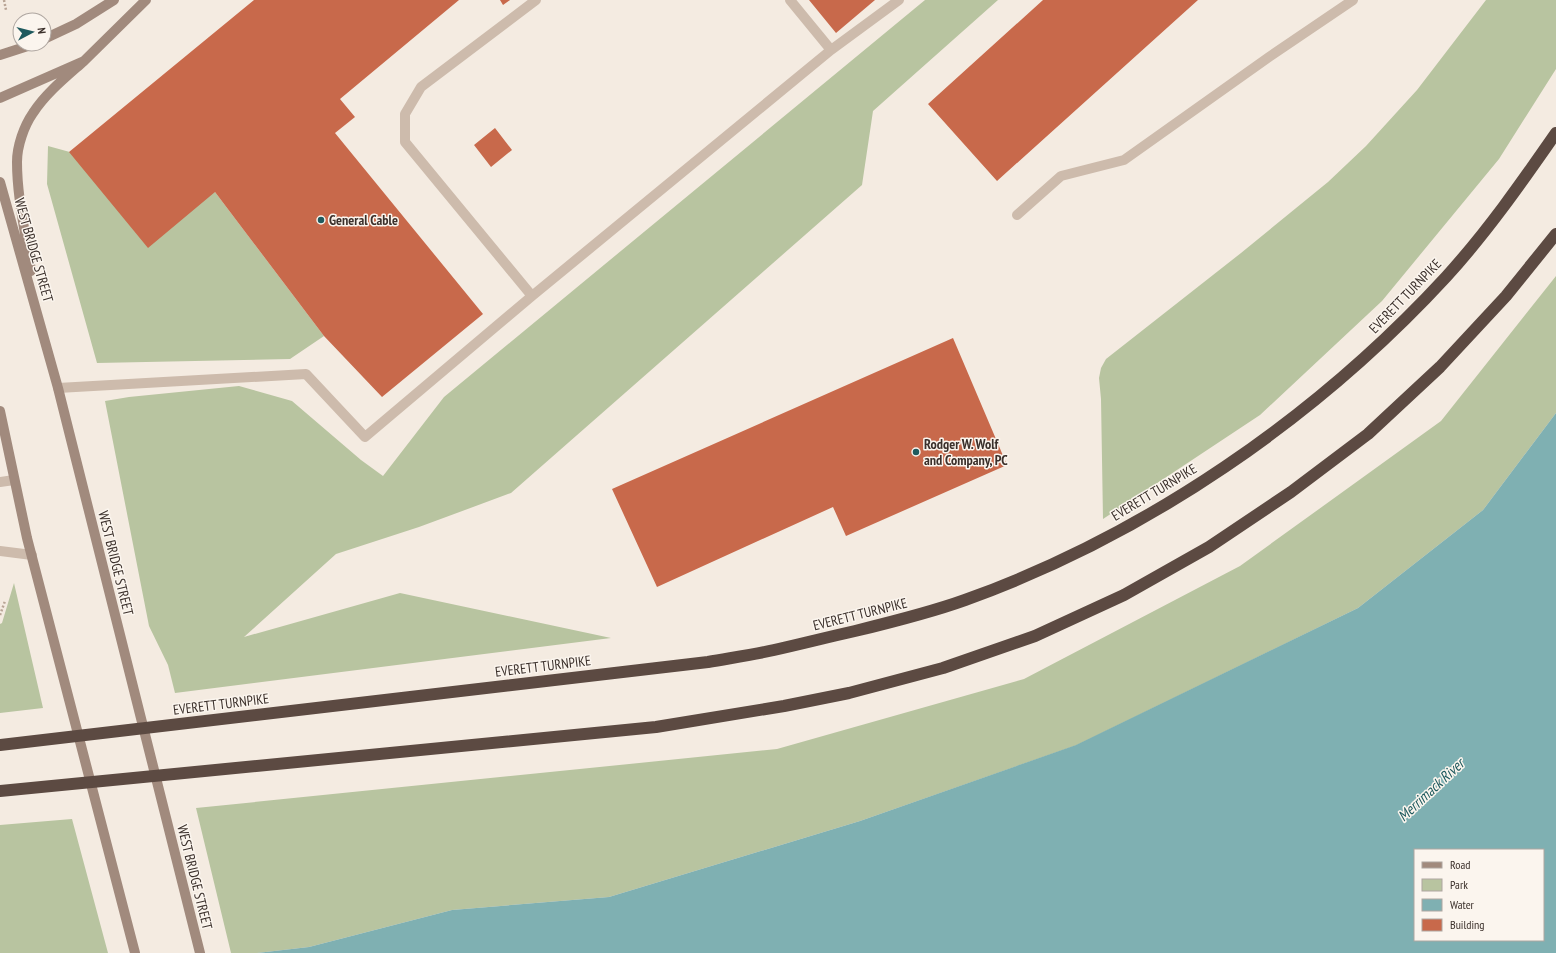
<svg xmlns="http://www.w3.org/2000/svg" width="1556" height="953" font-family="'PT Sans Narrow',sans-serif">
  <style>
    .green { fill: #b8c4a0 }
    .water { fill: #7fb0b2; fill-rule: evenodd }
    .building { fill: #c8694b }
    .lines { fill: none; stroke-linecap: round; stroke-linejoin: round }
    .path { stroke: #b9a596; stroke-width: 2.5; stroke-dasharray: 2 2; stroke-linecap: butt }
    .lane { stroke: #cdbbac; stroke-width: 10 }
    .secondary { stroke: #a18a7d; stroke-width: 10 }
    .highway { stroke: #5c4a42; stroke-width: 12 }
    .poi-dot { fill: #1f5a5e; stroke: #fbf5ee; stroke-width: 1.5 }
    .labels { text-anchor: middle; stroke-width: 3; stroke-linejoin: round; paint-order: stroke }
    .poi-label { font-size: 14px; font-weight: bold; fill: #3b302b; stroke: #fbf5ee; text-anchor: start }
    .street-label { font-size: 14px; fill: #3b302b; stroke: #fbf5ee }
    .water-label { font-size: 15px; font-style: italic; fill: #1f5a5e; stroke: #fbf5ee }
  </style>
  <rect width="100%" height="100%" fill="#f4ebe1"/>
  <!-- green -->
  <path class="green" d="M 925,0 L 998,0 L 873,111 L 862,185 L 511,493 L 419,527 L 336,554 L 244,637 L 400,593 L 611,638 L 175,693 L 168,665 L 149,626 L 105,401 L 129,397 L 239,386 L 292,401 L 361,460 L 383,476 L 444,397 Z
    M 1486,0 L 1556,0 L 1556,69 L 1499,159 L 1382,301 L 1260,415 L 1103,519 L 1101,399 L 1099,378 L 1101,368 L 1106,359 L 1241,253 L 1328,182 L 1366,146 L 1417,90 Z
    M 48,146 L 215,192 L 324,336 L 290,359 L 97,363 L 47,184 Z
    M 1556,276 L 1556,413 L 1483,510 L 1358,608 L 1077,745 L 860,821 L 609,897 L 452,910 L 309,947 L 257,953 L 231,953 L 196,808 L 777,749 L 1024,679 L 1240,566 L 1441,421 Z
    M 14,583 L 43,708 L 0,713 L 0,624 L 2,623 Z
    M 72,819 L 108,953 L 0,953 L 0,825 Z"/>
  <!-- water -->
  <path class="water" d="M 1556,413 L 1556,953 L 257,953 L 309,947 L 452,910 L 609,897 L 860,821 L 1076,745 L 1358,608 L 1483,510 ZM 1415,850 L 1543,850 L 1543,940 L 1415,940 Z"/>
  <!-- building -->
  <path class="building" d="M 254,0 L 459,0 L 340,99 L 355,117 L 335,133 L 483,314 L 382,397 L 324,336 L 215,192 L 148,248 L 69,152 Z
    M 500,0 L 510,0 L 503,5 Z
    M 809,0 L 875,0 L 836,33 Z
    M 1043,0 L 1198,0 L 997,181 L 928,104 Z
    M 495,128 L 512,150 L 491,167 L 474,145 Z
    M 953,338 L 1007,465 L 846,536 L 833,507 L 657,587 L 612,489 Z"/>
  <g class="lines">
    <!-- path -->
    <path class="path" d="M 4,0 L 6,10
      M 0,615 L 5,601"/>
    <!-- lane -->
    <path class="lane" d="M 790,0 L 831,50
      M 1017,215 L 1061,176 L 1124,160 L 1269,57 L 1353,0
      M 532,296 L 405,142 L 405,114 L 421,87 L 536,0
      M 58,388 L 306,374 L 365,437 L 532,296 L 831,50 L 899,0
      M 0,482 L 14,480
      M 0,551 L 32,555"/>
    <!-- secondary -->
    <path class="secondary" d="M 44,39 L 76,24 L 114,0
      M 0,55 L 34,44
      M 0,98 L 84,61 L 146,0
      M 0,182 L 58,388 L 200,953
      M 31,271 C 26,235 17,198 17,162 C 17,146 24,126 33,113 C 46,93 66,77 84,61
      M 0,411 L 27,538 L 135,953"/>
    <!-- highway -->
    <path class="highway" d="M 0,745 L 708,662 C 730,658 752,655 774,650 C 801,644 828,637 855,631 C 892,622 929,613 965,600 C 1146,535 1316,418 1446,277 C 1487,232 1522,182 1556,133
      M 0,791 L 656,727 L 784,706 L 849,693 L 943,668 L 1035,636 L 1124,595 L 1209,547 L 1291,492 L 1368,434 L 1440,367 L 1506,296 L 1556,234"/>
  </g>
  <!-- markers -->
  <g class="poi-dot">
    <circle cx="321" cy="220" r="4"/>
    <circle cx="916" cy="452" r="4"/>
  </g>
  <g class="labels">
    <!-- poi labels -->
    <g class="poi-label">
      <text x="329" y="225">General Cable</text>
      <text x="924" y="449">Rodger W. Wolf<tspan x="924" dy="16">and Company, PC</tspan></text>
    </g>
    <!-- street labels -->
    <g class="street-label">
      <text transform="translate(34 250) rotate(74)" y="5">WEST BRIDGE STREET</text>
      <text transform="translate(1405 296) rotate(-46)" y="5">EVERETT TURNPIKE</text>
      <text transform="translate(1154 492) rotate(-31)" y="5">EVERETT TURNPIKE</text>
      <text transform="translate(116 563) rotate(76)" y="5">WEST BRIDGE STREET</text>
      <text transform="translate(860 614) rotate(-14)" y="5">EVERETT TURNPIKE</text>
      <text transform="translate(543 666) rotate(-7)" y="5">EVERETT TURNPIKE</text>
      <text transform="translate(221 704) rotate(-7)" y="5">EVERETT TURNPIKE</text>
      <text transform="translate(195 877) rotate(76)" y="5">WEST BRIDGE STREET</text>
    </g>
    <!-- water labels -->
    <g class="water-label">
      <text transform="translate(1431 790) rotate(-43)" y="5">Merrimack River</text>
    </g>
  </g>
  <!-- legend -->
  <rect x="1414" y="849" width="130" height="92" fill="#fbf5ee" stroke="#aea6a0"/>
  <rect x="1422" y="862" width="20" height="6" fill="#a18a7d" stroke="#aea6a0"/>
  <text x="1450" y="869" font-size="12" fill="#3b302b">Road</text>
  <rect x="1422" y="879" width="20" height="12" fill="#b8c4a0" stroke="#aea6a0"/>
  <text x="1450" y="889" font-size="12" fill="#3b302b">Park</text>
  <rect x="1422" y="899" width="20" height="12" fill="#7fb0b2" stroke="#aea6a0"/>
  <text x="1450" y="909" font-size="12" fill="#3b302b">Water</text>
  <rect x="1422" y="919" width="20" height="12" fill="#c8694b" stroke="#aea6a0"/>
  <text x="1450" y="929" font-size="12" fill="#3b302b">Building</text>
  <!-- north arrow -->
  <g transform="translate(32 32) rotate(83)"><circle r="19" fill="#fbf5ee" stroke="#aea6a0"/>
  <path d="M0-3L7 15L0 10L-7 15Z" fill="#1f5a5e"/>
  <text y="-6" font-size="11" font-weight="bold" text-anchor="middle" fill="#3b302b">N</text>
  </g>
</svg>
